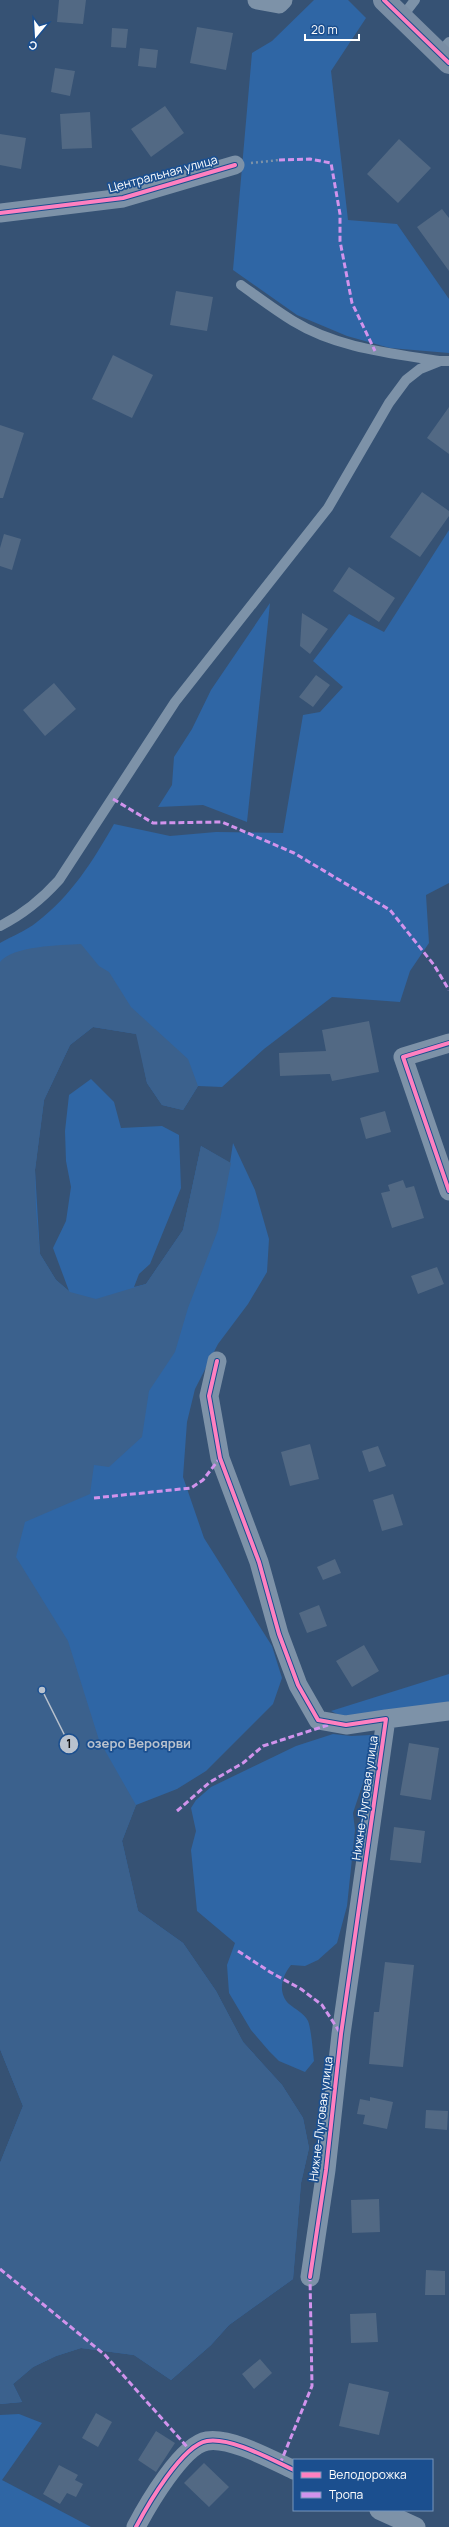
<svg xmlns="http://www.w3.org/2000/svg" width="449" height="2527" font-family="Manrope,sans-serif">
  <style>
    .green { fill: #2f66a5 }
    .water { fill: #3b618d }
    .building { fill: #526984 }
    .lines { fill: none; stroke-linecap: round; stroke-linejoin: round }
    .path { stroke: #7d92a8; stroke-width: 2.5; stroke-dasharray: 2 3; stroke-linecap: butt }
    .lane { stroke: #7d92a8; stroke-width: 10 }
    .street { stroke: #7d92a8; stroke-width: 19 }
    .secondary { stroke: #798da4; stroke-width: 22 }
    .quiet { stroke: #d193ec; stroke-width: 3; stroke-dasharray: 6 3; stroke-linecap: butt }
    .cycleway-casing { stroke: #1b4f8f; stroke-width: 6 }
    .cycleway { stroke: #ff80c0; stroke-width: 4 }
    .labels { text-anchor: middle; stroke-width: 3.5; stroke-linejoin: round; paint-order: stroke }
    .street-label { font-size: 12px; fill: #fff; stroke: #1b4f8f }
    .leader { fill: none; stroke: #b9c2ce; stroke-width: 1.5 }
    .callout-dot { fill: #b9c2ce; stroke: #1b4f8f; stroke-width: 1.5 }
    .mark-label { font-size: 12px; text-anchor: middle; font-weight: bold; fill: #111 }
    .callout-label { font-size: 13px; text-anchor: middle; font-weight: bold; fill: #b9c2ce; stroke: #1b4f8f; stroke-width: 3.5; stroke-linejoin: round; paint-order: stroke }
  </style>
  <rect width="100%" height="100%" fill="#365274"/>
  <!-- green -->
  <path class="green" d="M 314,0 L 348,0 L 366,18 L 331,71 L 348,220 L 397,224 L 449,299 L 449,353 L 390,348 L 347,336 L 297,315 L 233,270 L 252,53 L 272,41 Z
    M 449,530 L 449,883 L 426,895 L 429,943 L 410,971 L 400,1002 L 332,997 L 264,1049 L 222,1087 L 198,1086 L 183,1110 L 162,1105 L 147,1083 L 137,1034 L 93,1027 L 70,1045 L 44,1100 L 35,1170 L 40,1254 L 56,1280 L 69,1291 L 53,1248 L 66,1221 L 71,1187 L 66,1161 L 65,1131 L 69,1095 L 91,1079 L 114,1102 L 121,1128 L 162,1126 L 179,1135 L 181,1188 L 150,1264 L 139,1274 L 134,1287 L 146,1284 L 183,1230 L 201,1146 L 230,1163 L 233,1143 L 255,1190 L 269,1239 L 267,1272 L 248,1304 L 218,1344 L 195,1389 L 187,1422 L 183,1477 L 204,1538 L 272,1646 L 282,1678 L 273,1704 L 206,1771 L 177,1789 L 136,1805 L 122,1841 L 138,1911 L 183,1943 L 216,1991 L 243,2042 L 282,2085 L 303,2118 L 309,2148 L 301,2183 L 293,2279 L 229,2325 L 211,2345 L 171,2380 L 134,2355 L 81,2348 L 56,2356 L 33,2367 L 13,2384 L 22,2402 L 0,2404 L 0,2163 L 23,2106 L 0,2049 L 0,943 C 12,936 26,931 37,922 C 71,896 93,861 114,824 L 170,836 L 216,832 L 283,833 L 303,715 L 320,712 L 343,687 L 313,661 L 349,614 L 384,632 Z
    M 270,603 L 247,822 L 203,805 L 158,807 L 172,785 L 174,757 L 192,729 L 211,690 Z
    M 449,1674 L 449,1704 L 345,1718 L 331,1711 Z
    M 333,1734 L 351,1736 L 371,1735 L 373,1740 L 371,1759 L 353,1813 L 355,1830 L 347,1906 L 337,1943 L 318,1960 L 305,1966 L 291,1965 C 282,1976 277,1992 289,2004 C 295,2009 304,2013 308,2021 C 311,2028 313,2052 314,2061 L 305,2072 L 279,2061 L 269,2051 L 251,2030 L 229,1993 L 227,1965 L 235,1943 L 197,1911 L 191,1850 L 196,1831 L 191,1808 L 196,1800 L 211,1787 L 296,1746 Z
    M 19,2414 L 42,2423 L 2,2480 L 91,2527 L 0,2527 L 0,2415 Z"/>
  <!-- water -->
  <path class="water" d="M 81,944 L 99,966 L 109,972 L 131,1007 L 188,1059 L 198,1086 L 183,1110 L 162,1105 L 147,1083 L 136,1034 L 93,1027 L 70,1045 L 44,1100 L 35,1170 L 36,1210 L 40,1254 L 56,1280 L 70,1292 L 96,1299 L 146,1284 L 183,1230 L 201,1146 L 231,1163 L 218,1230 L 188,1308 L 175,1352 L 149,1391 L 142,1437 L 109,1467 L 94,1465 L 90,1494 L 25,1522 L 16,1557 L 68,1641 L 99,1740 L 136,1805 L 122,1841 L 138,1911 L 183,1943 L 216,1991 L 243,2042 L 282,2085 L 303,2118 L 309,2148 L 301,2183 L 293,2279 L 229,2325 L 211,2345 L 171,2380 L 134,2355 L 81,2348 L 56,2356 L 33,2367 L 13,2384 L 22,2402 L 0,2404 L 0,2163 L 23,2106 L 0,2049 L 0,962 C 12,946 61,945 81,944 Z"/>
  <!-- building -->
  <path class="building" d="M 59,0 L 86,0 L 83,24 L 57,22 Z
    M 197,27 L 233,33 L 226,70 L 190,63 Z
    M 112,28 L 128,29 L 126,48 L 111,47 Z
    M 140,48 L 158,50 L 156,68 L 138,66 Z
    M 55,68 L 75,71 L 70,96 L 51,92 Z
    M 165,106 L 184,133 L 151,157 L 131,129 Z
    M 90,112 L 92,148 L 62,149 L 60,114 Z
    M 0,134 L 26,138 L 21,169 L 0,165 Z
    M 399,139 L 431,168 L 398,203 L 367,174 Z
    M 442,209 L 449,218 L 449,271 L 417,227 Z
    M 176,291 L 213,297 L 207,331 L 170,325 Z
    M 113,355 L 153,375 L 132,418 L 92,399 Z
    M 449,407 L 449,454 L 427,438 Z
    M 0,425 L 24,433 L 3,498 L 0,498 Z
    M 422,492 L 449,511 L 449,516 L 420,557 L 390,537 Z
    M 4,534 L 21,539 L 12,570 L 0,566 L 0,548 Z
    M 349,567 L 395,598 L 379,622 L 333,591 Z
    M 302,613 L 328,629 L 310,654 L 300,646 Z
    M 316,675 L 330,685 L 313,707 L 299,697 Z
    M 54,683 L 76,709 L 45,736 L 23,710 Z
    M 369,1021 L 379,1072 L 332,1081 L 330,1074 L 280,1076 L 279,1053 L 326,1051 L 322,1030 Z
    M 385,1111 L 391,1132 L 366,1139 L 360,1118 Z
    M 403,1180 L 406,1188 L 414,1186 L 424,1218 L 392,1228 L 381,1193 L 390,1191 L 388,1185 Z
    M 437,1267 L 444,1284 L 418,1294 L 411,1276 Z
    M 310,1444 L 319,1479 L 290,1486 L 281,1452 Z
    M 378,1446 L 386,1466 L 369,1472 L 362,1451 Z
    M 393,1494 L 403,1525 L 382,1531 L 373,1500 Z
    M 335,1559 L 341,1573 L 323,1580 L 317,1567 Z
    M 319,1605 L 327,1626 L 307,1633 L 299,1613 Z
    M 364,1645 L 379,1671 L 352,1687 L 336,1661 Z
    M 409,1743 L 439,1748 L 431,1800 L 400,1795 Z
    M 394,1827 L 425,1831 L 421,1863 L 390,1860 Z
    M 385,1962 L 414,1965 L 403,2067 L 369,2064 L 374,2012 L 379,2012 Z
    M 370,2097 L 393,2102 L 387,2129 L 363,2124 L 365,2115 L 357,2114 L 360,2099 L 370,2101 Z
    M 426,2110 L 448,2111 L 447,2130 L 425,2128 Z
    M 379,2199 L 380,2232 L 352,2233 L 351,2200 Z
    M 426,2270 L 445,2271 L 445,2295 L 425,2295 Z
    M 376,2313 L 378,2342 L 351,2343 L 350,2314 Z
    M 260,2359 L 272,2373 L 254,2389 L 242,2374 Z
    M 349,2383 L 389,2392 L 379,2435 L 339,2426 Z
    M 96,2413 L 112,2422 L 98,2447 L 82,2438 Z
    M 156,2431 L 175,2443 L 156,2472 L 138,2460 Z
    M 204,2463 L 229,2487 L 209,2507 L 184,2483 Z
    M 59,2465 L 78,2475 L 75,2480 L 83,2484 L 76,2497 L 67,2493 L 60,2504 L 43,2494 Z"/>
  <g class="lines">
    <!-- path -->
    <path class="path" d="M 251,163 L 279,160"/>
    <!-- lane -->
    <path class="lane" d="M 402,17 L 415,0
      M 439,53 L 449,42
      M 241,285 C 258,297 275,310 293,321 C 337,348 390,353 439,361
      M 0,926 C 24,914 41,900 59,880 L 175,702 L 328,508 L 389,403 L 406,380 L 420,369 L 440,361 L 449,361"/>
    <!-- street -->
    <path class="street" d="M 257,0 L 279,4 L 283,0
      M 0,213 L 123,198 L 235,165
      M 449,1043 L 403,1057 L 449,1191
      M 217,1361 L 209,1396 L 220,1458 L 259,1562 L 279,1634 L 298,1685 L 318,1720 L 346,1725 L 386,1719 L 341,2034 L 326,2170 L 310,2277
      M 386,1719 L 449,1711
      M 379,2510 L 416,2527
      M 136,2527 C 147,2506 182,2445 207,2441 C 231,2437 272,2460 294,2470"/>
    <!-- secondary -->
    <path class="secondary" d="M 384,0 L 449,63"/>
    <!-- quiet -->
    <path class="quiet" d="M 279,160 L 310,159 L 331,163 L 340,214 L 340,241 L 352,303 L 375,351
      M 113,799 L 153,823 L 222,822 L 294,853 L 390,910 L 434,965 L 449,990
      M 94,1498 L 191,1488 L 203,1480 L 220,1458
      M 177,1811 L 210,1782 L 243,1763 L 263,1746 L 328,1725
      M 238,1951 L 270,1972 L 301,1989 L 322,2005 L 341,2034
      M 0,2269 L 105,2355 L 190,2450
      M 280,2464 L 312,2386 L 310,2277"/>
    <!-- cycleway casing -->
    <g class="cycleway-casing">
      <path id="cycleway" d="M 384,0 L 449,63
        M 0,213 L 123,198 L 235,165
        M 449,1043 L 403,1057 L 449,1191
        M 217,1361 L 209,1396 L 220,1458 L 259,1562 L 279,1634 L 298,1685 L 318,1720 L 346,1725 L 386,1719 L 341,2034 L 326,2170 L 310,2277
        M 136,2527 C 147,2506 182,2445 207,2441 C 231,2437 272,2460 294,2470"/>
    </g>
    <!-- cycleway -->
    <use href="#cycleway" class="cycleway"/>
  </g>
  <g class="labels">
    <!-- street labels -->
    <g class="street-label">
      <text transform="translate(163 174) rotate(-15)" y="4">Центральная улица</text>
      <text transform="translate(365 1798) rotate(-82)" y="4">Нижне-Луговая улица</text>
      <text transform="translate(321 2119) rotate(-83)" y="4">Нижне-Луговая улица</text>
    </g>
  </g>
  <!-- callouts -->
  <path class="leader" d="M42 1690L69 1744"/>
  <g class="callout-dot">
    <circle cx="42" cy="1690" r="4"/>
    <circle cx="69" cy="1744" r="10"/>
  </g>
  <g class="mark-label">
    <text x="69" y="1748">1</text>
  </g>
  <g class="callout-label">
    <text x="139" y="1748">озеро Вероярви</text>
  </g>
  <!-- legend -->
  <rect x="293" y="2459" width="140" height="52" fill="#1b4f8f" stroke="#7695bc"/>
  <rect x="301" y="2472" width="20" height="6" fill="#ff80c0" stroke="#7695bc"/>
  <text x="329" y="2479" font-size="12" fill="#ffffff">Велодорожка</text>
  <rect x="301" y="2492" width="20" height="6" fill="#d193ec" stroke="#7695bc"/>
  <text x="329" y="2499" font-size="12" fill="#ffffff">Тропа</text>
  <!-- north arrow -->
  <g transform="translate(36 36) rotate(198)" stroke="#1b4f8f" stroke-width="3" paint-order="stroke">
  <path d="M0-3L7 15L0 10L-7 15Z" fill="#ffffff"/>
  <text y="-6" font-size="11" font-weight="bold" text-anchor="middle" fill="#ffffff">С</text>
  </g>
  <!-- scale -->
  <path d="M305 34v6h54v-6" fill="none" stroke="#ffffff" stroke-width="2"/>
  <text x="311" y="34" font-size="12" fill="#ffffff" stroke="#1b4f8f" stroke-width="3" paint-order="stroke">20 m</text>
</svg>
